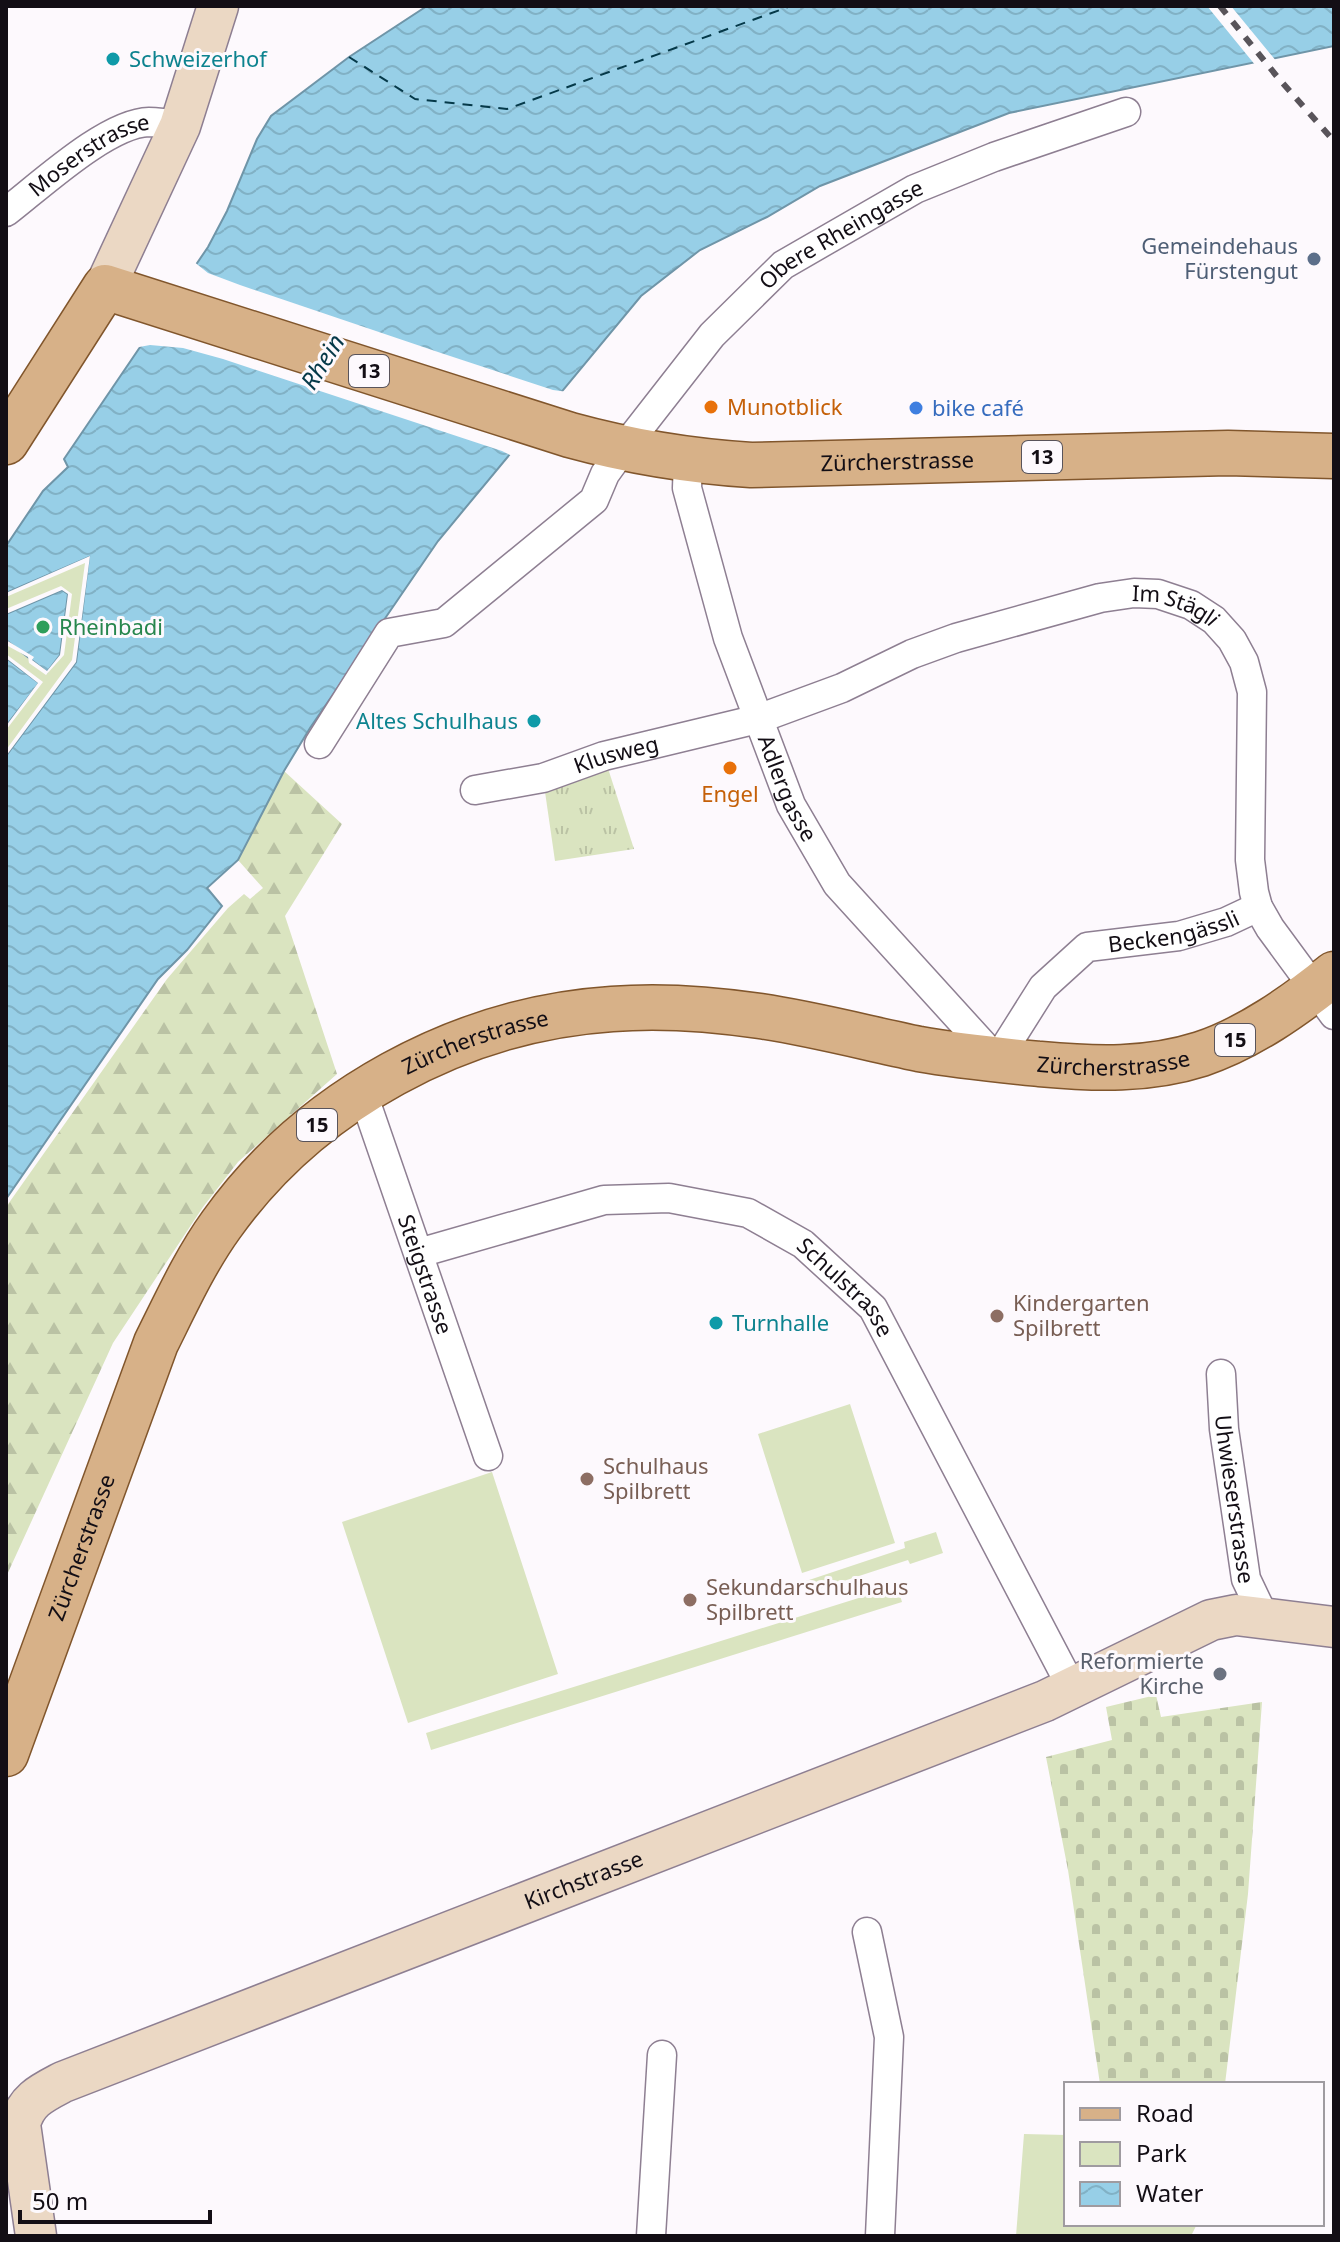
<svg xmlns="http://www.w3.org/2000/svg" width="1340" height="2242" font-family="'Noto Sans',sans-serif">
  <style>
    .green { fill: #dae4c0 }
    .forest { fill: url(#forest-firs) }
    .cemetery { fill: url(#cemetery-stones) }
    .park { fill: url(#park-tufts) }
    .water { fill: url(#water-waves); stroke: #6f95a8; stroke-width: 2 }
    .pier { fill: #fdf9fd }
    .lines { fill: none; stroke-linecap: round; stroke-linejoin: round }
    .ferry { stroke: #053949; stroke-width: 2; stroke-dasharray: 10 8; stroke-linecap: butt }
    .street-casing { stroke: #8e7f92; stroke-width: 31 }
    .secondary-casing { stroke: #8e7f92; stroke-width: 43 }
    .primary-casing { stroke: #81562c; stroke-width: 47 }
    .street { stroke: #fff; stroke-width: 28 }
    .secondary { stroke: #ebd8c4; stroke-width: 40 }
    .primary { stroke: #d7b188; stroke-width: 44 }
    .rail { stroke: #59545a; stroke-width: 6; stroke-dasharray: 10 10; stroke-linecap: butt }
    .culture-dot { fill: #0f9aa8; stroke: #fdf9fd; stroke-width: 3 }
    .service-dot { fill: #5c6f8a; stroke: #fdf9fd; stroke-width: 3 }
    .food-dot { fill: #e8710a; stroke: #fdf9fd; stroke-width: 3 }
    .shop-dot { fill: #3f7fe0; stroke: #fdf9fd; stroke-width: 3 }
    .leisure-dot { fill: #2e9e5b; stroke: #fdf9fd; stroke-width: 3 }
    .education-dot { fill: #8d6e63; stroke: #fdf9fd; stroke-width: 3 }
    .worship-dot { fill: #6b7280; stroke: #fdf9fd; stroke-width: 3 }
    .labels { text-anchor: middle; stroke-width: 6; stroke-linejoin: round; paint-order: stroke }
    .shield { fill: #fdf9fd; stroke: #59545b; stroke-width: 2 }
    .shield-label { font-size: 20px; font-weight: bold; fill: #130e15 }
    .culture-label { font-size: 22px; fill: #0d838f; stroke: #fdf9fd; text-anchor: start }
    .street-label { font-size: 22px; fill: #130e15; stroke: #fdf9fd }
    .service-label { font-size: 22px; fill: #4e5e75; stroke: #fdf9fd; text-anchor: end }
    .food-label { font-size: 22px; fill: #c56008; stroke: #fdf9fd; text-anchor: start }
    .shop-label { font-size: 22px; fill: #366cbe; stroke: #fdf9fd; text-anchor: start }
    .leisure-label { font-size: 22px; fill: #27864d; stroke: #fdf9fd; text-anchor: start }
    .education-label { font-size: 22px; fill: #785e54; stroke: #fdf9fd; text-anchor: start }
    .worship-label { font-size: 22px; fill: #5b616d; stroke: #fdf9fd; text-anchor: end }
    .water-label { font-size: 24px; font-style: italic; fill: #053949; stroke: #fdf9fd }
  </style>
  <defs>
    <pattern id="forest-firs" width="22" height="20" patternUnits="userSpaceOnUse" patternTransform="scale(2)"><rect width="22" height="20" fill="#dae4c0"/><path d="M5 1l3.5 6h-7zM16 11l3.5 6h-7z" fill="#bac2a4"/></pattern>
    <pattern id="cemetery-stones" width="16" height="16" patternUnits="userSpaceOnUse" patternTransform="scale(2)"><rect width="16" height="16" fill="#dae4c0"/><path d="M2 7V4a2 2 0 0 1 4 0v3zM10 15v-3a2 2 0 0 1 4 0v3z" fill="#bac2a4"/></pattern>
    <pattern id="park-tufts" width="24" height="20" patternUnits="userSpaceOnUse" patternTransform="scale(2)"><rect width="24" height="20" fill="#dae4c0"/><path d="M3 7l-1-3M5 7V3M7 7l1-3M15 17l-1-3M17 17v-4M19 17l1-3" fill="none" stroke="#bac2a4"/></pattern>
    <pattern id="water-waves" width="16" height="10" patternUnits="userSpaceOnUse" patternTransform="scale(2)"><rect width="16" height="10" fill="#97cfe7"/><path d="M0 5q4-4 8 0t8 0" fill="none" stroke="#81b1c5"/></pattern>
  </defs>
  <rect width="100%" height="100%" fill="#fdf9fd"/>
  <!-- green -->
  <path class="green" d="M 90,556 L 76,662 L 6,756 L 6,593 Z
    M 850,1404 L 895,1543 L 802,1573 L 758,1434 Z
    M 492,1472 L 558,1674 L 408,1723 L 342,1522 Z
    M 936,1532 L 943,1553 L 910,1564 L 908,1560 L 810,1592 L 806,1581 L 905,1548 L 904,1542 Z
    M 897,1586 L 902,1602 L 431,1750 L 426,1733 Z
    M 1024,2134 L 1066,2135 L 1066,2224 L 1197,2224 L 1191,2236 L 1016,2236 Z"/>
  <!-- forest -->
  <path class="forest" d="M 284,771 L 342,824 L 285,916 L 337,1074 L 238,1162 L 203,1207 L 113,1343 L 6,1577 L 6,1207 L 167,979 L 228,908 L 244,894 L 250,899 L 263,888 L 238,860 Z"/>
  <!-- cemetery -->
  <path class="cemetery" d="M 1156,1695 L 1161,1717 L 1262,1702 L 1248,1894 L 1225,2084 L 1100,2084 L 1068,1870 L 1046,1757 L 1112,1740 L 1106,1707 Z"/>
  <!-- park -->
  <path class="park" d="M 604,756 L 634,849 L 555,861 L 543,778 Z"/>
  <!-- water -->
  <path class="water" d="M 427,6 L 1334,6 L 1334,46 L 1009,113 L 820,186 L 767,217 L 700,250 L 641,296 L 438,541 L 310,728 L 284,771 L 238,860 L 207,888 L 222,906 L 187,950 L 158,979 L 6,1199 L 6,756 L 76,662 L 89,557 L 6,593 L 6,546 L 43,491 L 68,467 L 64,459 L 208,247 L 227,211 L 257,139 L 271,116 L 349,57 Z
    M 62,590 L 68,594 L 60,655 L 47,672 L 6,640 L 6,614 Z
    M 6,658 L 39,683 L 6,726 Z"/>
  <!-- pier -->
  <path class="pier" d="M 1207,6 L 1231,6 L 1277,62 L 1256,66 Z
    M 193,261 L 208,273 L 240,285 L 441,353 L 553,390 L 568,392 L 514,457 L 502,451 L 223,359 L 183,348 L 150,345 L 134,348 Z
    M 90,556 L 76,662 L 6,756 L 6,750 L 72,660 L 85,563 L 6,597 L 6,593 Z
    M 61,586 L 72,594 L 64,655 L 46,675 L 29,663 L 28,657 L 6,645 L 6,640 L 34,657 L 32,660 L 47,671 L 60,655 L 68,594 L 62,590 L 6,614 L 6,609 Z
    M 6,654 L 43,682 L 6,730 L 6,726 L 38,683 L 6,658 Z"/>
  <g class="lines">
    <!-- ferry -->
    <path class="ferry" d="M 349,57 L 415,99 L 507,109 L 791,6"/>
    <!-- street casing -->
    <g class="street-casing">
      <g id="street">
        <path id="s1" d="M 6,212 C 40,186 107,123 149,122 C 159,122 170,124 180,126"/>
        <path id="s2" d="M 688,461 L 687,488 L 728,638 L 791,805 L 837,884 L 997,1060 L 1043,987 L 1087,947 L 1179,936 L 1226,922 L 1258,907"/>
        <path id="s3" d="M 319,744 L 389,633 L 444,623 L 594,500 L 605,474 L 623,449 L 712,335 L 783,265 L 915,189 L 994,157 L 1126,112"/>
        <path id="s4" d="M 475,790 L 543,778 L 604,756 L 758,719 L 842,688 L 912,654 L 956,638 L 1100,598 L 1134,593 L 1158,594 L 1191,605 L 1214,620 L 1232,640 L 1244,662 L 1252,692 L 1250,860 L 1254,892 L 1258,907 L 1270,928 L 1334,1015"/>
        <path id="s5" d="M 362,1091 L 488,1456"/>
        <path id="s6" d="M 419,1253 L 604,1200 L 669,1198 L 748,1213 L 803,1244 L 873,1308 L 1072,1688"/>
        <path id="s7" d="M 1221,1374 L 1224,1429 L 1246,1579 L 1266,1621"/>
        <path d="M 867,1932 L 889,2037 L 880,2236"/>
        <path d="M 651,2236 L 662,2055"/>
      </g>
    </g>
    <!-- secondary casing -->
    <g class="secondary-casing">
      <g id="secondary">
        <path d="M 105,287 L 180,126 L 218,6"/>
        <path id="s8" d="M 36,2236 L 20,2124 C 26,2100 42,2093 63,2082 L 1045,1701 L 1211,1620 L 1236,1615 L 1334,1627"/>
      </g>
    </g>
    <!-- primary casing -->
    <g class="primary-casing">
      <g id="primary">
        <path id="s9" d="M 6,442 L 105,287 L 570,435 C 632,452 687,461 751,465 L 1228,453 L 1334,456"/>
        <path id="s10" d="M 6,1754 L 156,1343 C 176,1303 195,1261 221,1225 C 310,1100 460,1019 612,1009 C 661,1005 712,1009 760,1016 C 814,1024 866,1038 919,1049 C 959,1056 1000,1060 1040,1064 C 1095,1069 1148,1071 1201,1054 C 1249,1038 1294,1006 1334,974"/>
      </g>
    </g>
    <!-- street -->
    <use href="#street" class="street"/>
    <!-- secondary -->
    <use href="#secondary" class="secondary"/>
    <!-- primary -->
    <use href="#primary" class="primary"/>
    <!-- rail -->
    <path class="rail" d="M 1220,6 L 1279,79 L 1334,141"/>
  </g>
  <!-- markers -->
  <g class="culture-dot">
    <circle cx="113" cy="59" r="8"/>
    <circle cx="534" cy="721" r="8"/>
    <circle cx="716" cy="1323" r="8"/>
  </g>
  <circle class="service-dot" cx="1314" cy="259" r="8"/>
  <g class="food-dot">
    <circle cx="711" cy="407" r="8"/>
    <circle cx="730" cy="768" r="8"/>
  </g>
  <circle class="shop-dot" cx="916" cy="408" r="8"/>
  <circle class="leisure-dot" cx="43" cy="627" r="8"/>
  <g class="education-dot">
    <circle cx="997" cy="1316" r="8"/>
    <circle cx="587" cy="1479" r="8"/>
    <circle cx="690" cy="1600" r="8"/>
  </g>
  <circle class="worship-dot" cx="1220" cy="1674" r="8"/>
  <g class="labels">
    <!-- shield labels -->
    <g class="shield">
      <rect x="349" y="355" width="40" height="32" rx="6"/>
      <rect x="1022" y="441" width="40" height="32" rx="6"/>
      <rect x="1215" y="1024" width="40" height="32" rx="6"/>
      <rect x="297" y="1109" width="40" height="32" rx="6"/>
    </g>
    <g class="shield-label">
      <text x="369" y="378">13</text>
      <text x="1042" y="464">13</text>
      <text x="1235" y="1047">15</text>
      <text x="317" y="1132">15</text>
    </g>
    <!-- culture labels -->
    <g class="culture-label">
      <text x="129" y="67">Schweizerhof</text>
      <text x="518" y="729" text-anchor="end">Altes Schulhaus</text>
      <text x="732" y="1331">Turnhalle</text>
    </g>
    <!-- street labels -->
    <g class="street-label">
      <text dy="8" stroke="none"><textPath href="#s1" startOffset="102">Moserstrasse</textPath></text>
      <text dy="8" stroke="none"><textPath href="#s3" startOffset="750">Obere Rheingasse</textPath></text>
      <text dy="8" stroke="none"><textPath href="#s9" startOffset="1002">Zürcherstrasse</textPath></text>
      <text dy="8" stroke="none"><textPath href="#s4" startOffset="734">Im Stägli</textPath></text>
      <text dy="8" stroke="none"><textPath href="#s4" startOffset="146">Klusweg</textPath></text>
      <text dy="8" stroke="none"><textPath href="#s2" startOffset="344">Adlergasse</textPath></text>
      <text dy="8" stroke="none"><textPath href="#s2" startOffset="924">Beckengässli</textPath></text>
      <text dy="8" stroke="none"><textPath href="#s10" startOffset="892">Zürcherstrasse</textPath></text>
      <text dy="8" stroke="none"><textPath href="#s10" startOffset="1540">Zürcherstrasse</textPath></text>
      <text dy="8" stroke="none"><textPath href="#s5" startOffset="194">Steigstrasse</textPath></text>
      <text dy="8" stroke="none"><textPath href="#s6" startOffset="462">Schulstrasse</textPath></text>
      <text dy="8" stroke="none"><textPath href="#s7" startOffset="126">Uhwieserstrasse</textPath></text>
      <text dy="8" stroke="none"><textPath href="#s10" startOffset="220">Zürcherstrasse</textPath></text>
      <text dy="8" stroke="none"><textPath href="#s8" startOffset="734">Kirchstrasse</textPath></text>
    </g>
    <!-- service labels -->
    <g class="service-label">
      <text x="1298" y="254">Gemeindehaus<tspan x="1298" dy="25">Fürstengut</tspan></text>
    </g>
    <!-- food labels -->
    <g class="food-label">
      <text x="727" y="415">Munotblick</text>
      <text x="730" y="802" text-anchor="middle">Engel</text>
    </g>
    <!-- shop labels -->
    <g class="shop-label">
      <text x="932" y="416">bike café</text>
    </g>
    <!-- leisure labels -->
    <g class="leisure-label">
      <text x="59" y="635">Rheinbadi</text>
    </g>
    <!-- education labels -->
    <g class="education-label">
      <text x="1013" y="1311">Kindergarten<tspan x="1013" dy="25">Spilbrett</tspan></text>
      <text x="603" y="1474">Schulhaus<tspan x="603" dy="25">Spilbrett</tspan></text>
      <text x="706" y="1595">Sekundarschulhaus<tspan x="706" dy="25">Spilbrett</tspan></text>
    </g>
    <!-- worship labels -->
    <g class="worship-label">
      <text x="1204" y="1669">Reformierte<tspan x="1204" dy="25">Kirche</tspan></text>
    </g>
    <!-- water labels -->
    <g class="water-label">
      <text transform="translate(323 362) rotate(-58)" y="8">Rhein</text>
    </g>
  </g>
  <!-- border -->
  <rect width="1340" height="2242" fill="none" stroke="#130e15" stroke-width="16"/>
  <!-- legend -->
  <rect x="1064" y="2082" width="260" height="144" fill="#fdf9fd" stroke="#9f9ba0" stroke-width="2"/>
  <rect x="1080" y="2108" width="40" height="12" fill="#d7b188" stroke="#9f9ba0" stroke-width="2"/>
  <text x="1136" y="2122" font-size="24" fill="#130e15">Road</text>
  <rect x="1080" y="2142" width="40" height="24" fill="#dae4c0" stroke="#9f9ba0" stroke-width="2"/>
  <text x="1136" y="2162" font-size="24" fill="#130e15">Park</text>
  <rect x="1080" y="2182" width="40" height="24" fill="url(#water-waves)" stroke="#9f9ba0" stroke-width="2"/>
  <text x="1136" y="2202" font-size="24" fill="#130e15">Water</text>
  <!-- scale -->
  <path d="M20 2210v12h190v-12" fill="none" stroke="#130e15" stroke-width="4"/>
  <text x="32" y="2210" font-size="24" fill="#130e15" stroke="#fdf9fd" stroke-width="6" paint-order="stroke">50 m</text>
</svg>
